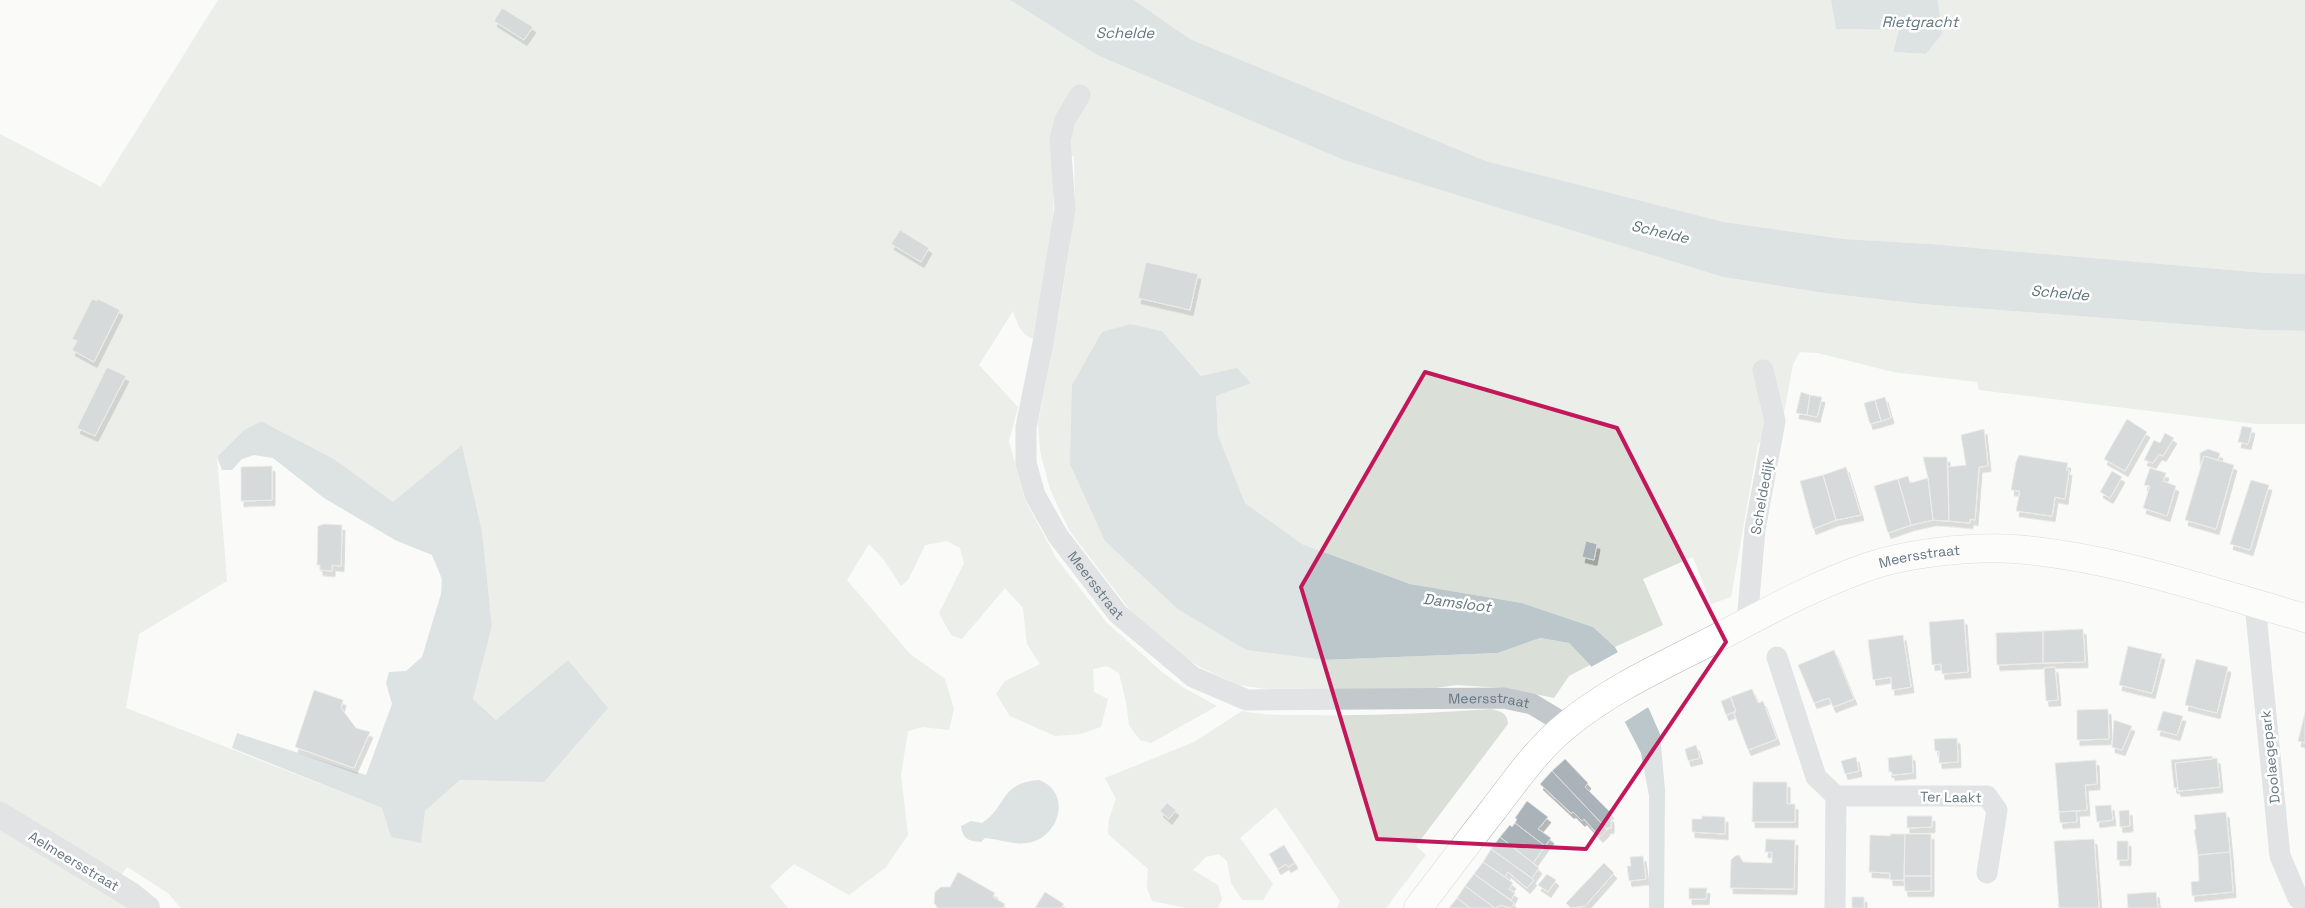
<svg xmlns="http://www.w3.org/2000/svg" width="2305" height="908" font-family="'Space Grotesk',sans-serif">
  <style>
    .green { fill: #dadfd7; fill-rule: evenodd }
    .water { fill: #bbc7cb }
    .pier { fill: #fafaf8 }
    .building { fill: #aab3b9; stroke: #dcdcda; filter: url(#shadow) }
    .lines { fill: none; stroke-linecap: round; stroke-linejoin: round }
    .secondary-casing { stroke: #b3babf; stroke-width: 29 }
    .minor { stroke: #c3c8cc; stroke-width: 21 }
    .tertiary { stroke: #c3c8cc; stroke-width: 26 }
    .secondary { stroke: #fff; stroke-width: 28 }
    .marked { fill: none; stroke: #c2185b; stroke-width: 4; stroke-linejoin: round }
    .labels { text-anchor: middle; stroke-width: 5; stroke-linejoin: round; paint-order: stroke }
    .street-label { font-size: 14px; fill: #657683; stroke: #fff }
    .water-label { font-size: 15px; font-style: italic; fill: #60757c; stroke: #fff }
  </style>
  <defs>
    <filter id="shadow"><feDropShadow dx="3" dy="5.5" stdDeviation="0" flood-color="#0004"/></filter>
  </defs>
  <rect width="100%" height="100%" fill="#fafaf8"/>
  <!-- green -->
  <path class="green" d="M 218,0 L 1010,0 L 1097,55 L 1344,159 L 1723,277 L 1824,293 L 1921,304 L 2260,330 L 2305,331 L 2305,424 L 2256,424 L 1979,390 L 1977,382 L 1893,372 L 1818,353 L 1800,352 L 1793,364 L 1782,424 L 1758,444 L 1731,597 L 1711,604 L 1693,557 L 1643,579 L 1663,625 L 1615,647 L 1593,627 L 1522,603 L 1410,584 L 1302,544 L 1245,503 L 1218,435 L 1216,396 L 1201,376 L 1162,331 L 1131,324 L 1179,610 L 1246,650 L 1323,660 L 1498,653 L 1540,638 L 1569,643 L 1590,665 L 1569,676 L 1554,698 L 1504,688 L 1456,685 L 1430,689 L 1279,691 L 1239,685 L 1202,668 L 1174,651 L 1133,614 L 1069,530 L 1050,489 L 1040,451 L 1038,423 L 1059,314 L 1070,244 L 1075,199 L 1074,156 L 1052,158 C 1059,218 1044,280 1035,340 C 1020,334 1018,325 1013,311 L 979,365 L 1018,407 L 1009,441 L 1025,500 L 1056,558 L 1107,623 L 1162,672 L 1184,688 L 1217,706 L 1151,743 L 1140,740 L 1129,725 L 1126,702 L 1119,673 L 1107,666 L 1093,669 L 1094,692 L 1108,699 L 1101,727 L 1080,734 L 1055,736 L 1010,716 L 996,694 L 1005,681 L 1040,664 L 1027,644 L 1023,608 L 1005,588 L 962,639 L 951,635 L 939,613 L 964,563 L 960,548 L 947,541 L 925,545 L 908,580 L 901,586 L 884,560 L 869,544 L 847,580 L 910,654 L 945,679 L 954,709 L 949,730 L 923,727 L 908,731 L 901,775 L 908,835 L 886,867 L 849,895 L 794,864 L 770,886 L 788,908 L 181,908 L 168,893 L 127,867 L 109,893 L 126,908 L 0,908 L 0,134 L 101,187 ZM 261,421 L 334,459 L 393,503 L 462,445 L 482,531 L 492,625 L 473,699 L 496,720 L 568,660 L 544,782 L 460,780 L 425,811 L 382,808 L 126,708 L 139,634 L 227,581 L 217,457 L 244,430 Z
    M 1134,0 L 1831,0 L 1836,29 L 1899,30 L 1893,52 L 1926,54 L 1942,34 L 1938,0 L 2305,0 L 2305,274 L 2266,273 L 1931,244 L 1844,239 L 1724,222 L 1486,161 L 1190,39 Z
    M 1491,709 C 1500,711 1508,713 1508,724 L 1416,846 L 1426,855 L 1386,908 L 1337,908 L 1340,901 L 1276,807 L 1240,838 L 1273,884 L 1263,900 L 1242,900 L 1231,883 L 1227,861 L 1219,854 L 1206,857 L 1193,870 L 1218,885 L 1222,899 L 1218,908 L 1187,908 L 1152,901 L 1147,888 L 1148,869 L 1108,834 L 1109,819 L 1116,799 L 1105,778 L 1194,742 L 1242,711 C 1266,716 1290,715 1315,715 C 1373,716 1432,713 1491,709 Z"/>
  <!-- water -->
  <path class="water" d="M 1010,0 L 1134,0 L 1190,39 L 1486,161 L 1724,222 L 1844,239 L 1931,244 L 2266,273 L 2305,274 L 2305,331 L 2260,330 L 1921,304 L 1824,293 L 1723,277 L 1344,160 L 1097,55 Z
    M 1831,0 L 1938,0 L 1942,34 L 1926,54 L 1893,52 L 1899,30 L 1836,29 Z
    M 1131,324 L 1162,331 L 1201,376 L 1237,368 L 1251,383 L 1216,396 L 1218,435 L 1245,503 L 1302,544 L 1410,584 L 1522,603 L 1593,627 L 1615,647 L 1649,709 L 1660,734 L 1665,790 L 1664,908 L 1649,908 L 1649,796 L 1641,753 L 1626,724 L 1590,665 L 1569,643 L 1540,638 L 1498,653 L 1323,660 L 1246,650 L 1179,610 L 1105,541 L 1070,464 L 1072,385 L 1102,332 Z
    M 261,421 L 334,459 L 393,502 L 462,445 L 482,531 L 492,626 L 473,699 L 496,720 L 568,660 L 608,708 L 544,782 L 460,780 L 425,811 L 421,843 L 391,837 L 382,808 L 232,748 L 237,733 L 366,775 L 392,704 L 386,683 L 389,672 L 406,671 L 422,657 L 441,594 L 442,579 L 432,555 L 395,540 L 324,498 L 273,458 L 254,455 L 242,459 L 232,470 L 222,470 L 217,457 L 244,430 Z
    M 1039,780 C 1073,792 1059,839 1027,843 C 1014,845 998,839 985,838 L 981,842 C 968,841 963,839 961,826 L 971,821 L 982,823 C 1008,806 999,783 1039,780 Z"/>
  <!-- pier -->
  <path class="pier" d="M 1620,651 L 1650,706 L 1623,723 L 1589,668 Z"/>
  <!-- building -->
  <path class="building" d="M 502,8 L 533,27 L 524,40 L 494,21 Z
    M 900,230 L 929,248 L 921,262 L 891,244 Z
    M 1146,262 L 1198,274 L 1190,310 L 1138,298 Z
    M 92,299 L 97,301 L 98,299 L 120,310 L 94,362 L 72,350 L 77,341 L 72,339 Z
    M 107,367 L 126,376 L 95,436 L 77,428 Z
    M 1801,392 L 1810,395 L 1807,415 L 1796,413 Z
    M 1810,395 L 1822,397 L 1817,417 L 1807,415 Z
    M 1885,397 L 1891,418 L 1881,421 L 1875,400 Z
    M 1875,400 L 1881,421 L 1870,424 L 1864,403 Z
    M 2127,419 L 2147,432 L 2125,471 L 2104,459 Z
    M 2242,426 L 2252,428 L 2248,444 L 2238,442 Z
    M 1984,429 L 1988,466 L 1979,467 L 1975,520 L 1970,519 L 1970,523 L 1949,521 L 1948,467 L 1966,465 L 1961,435 Z
    M 2165,433 L 2174,438 L 2163,456 L 2159,454 L 2153,463 L 2144,460 L 2154,440 L 2160,443 Z
    M 2208,449 L 2220,453 L 2218,460 L 2204,456 L 2200,466 L 2200,453 Z
    M 2019,455 L 2068,463 L 2066,470 L 2069,470 L 2065,499 L 2055,497 L 2052,516 L 2016,511 L 2020,491 L 2011,490 L 2016,462 Z
    M 2204,456 L 2234,465 L 2216,529 L 2185,520 Z
    M 1923,457 L 1947,457 L 1949,521 L 1933,520 L 1928,478 Z
    M 272,466 L 272,500 L 241,501 L 241,467 Z
    M 1846,467 L 1861,515 L 1836,520 L 1823,475 Z
    M 2150,468 L 2166,473 L 2163,481 L 2176,486 L 2167,516 L 2143,508 L 2150,486 L 2144,485 Z
    M 2112,471 L 2122,477 L 2110,498 L 2100,492 Z
    M 1823,475 L 1836,520 L 1813,529 L 1800,481 Z
    M 1908,476 L 1910,483 L 1928,478 L 1933,520 L 1911,525 L 1898,479 Z
    M 1898,479 L 1911,525 L 1888,533 L 1874,486 Z
    M 2251,480 L 2269,485 L 2250,550 L 2230,544 Z
    M 324,524 L 342,525 L 341,566 L 332,565 L 332,571 L 320,570 L 320,565 L 317,565 L 318,526 Z
    M 1586,541 L 1597,544 L 1594,560 L 1582,557 Z
    M 1964,619 L 1968,672 L 1942,674 L 1941,664 L 1932,665 L 1929,622 Z
    M 2083,629 L 2085,662 L 2043,663 L 2043,631 Z
    M 2043,631 L 2043,663 L 1997,665 L 1996,633 Z
    M 1903,635 L 1911,687 L 1892,690 L 1891,677 L 1873,680 L 1868,640 Z
    M 2128,646 L 2162,654 L 2152,693 L 2119,685 Z
    M 1834,650 L 1854,699 L 1833,707 L 1829,698 L 1814,703 L 1798,665 Z
    M 2196,659 L 2228,667 L 2217,713 L 2185,705 Z
    M 2055,667 L 2058,700 L 2046,701 L 2044,668 Z
    M 1752,689 L 1758,703 L 1763,701 L 1777,739 L 1748,750 L 1734,713 L 1736,712 L 1730,697 Z
    M 314,690 L 343,700 L 341,708 L 356,728 L 370,732 L 354,768 L 295,747 Z
    M 1731,697 L 1736,711 L 1726,715 L 1721,701 Z
    M 2108,709 L 2109,739 L 2077,740 L 2077,710 Z
    M 2163,711 L 2183,716 L 2177,735 L 2157,730 Z
    M 2305,713 L 2305,743 L 2298,741 Z
    M 2114,720 L 2132,726 L 2122,750 L 2112,747 Z
    M 1957,738 L 1958,762 L 1939,763 L 1939,751 L 1935,751 L 1934,739 Z
    M 1696,745 L 1700,758 L 1688,761 L 1685,749 Z
    M 1912,755 L 1913,773 L 1892,775 L 1892,772 L 1889,772 L 1888,758 Z
    M 2212,756 L 2213,759 L 2175,763 L 2178,788 L 2174,788 L 2171,760 Z
    M 1856,757 L 1859,771 L 1845,774 L 1841,761 Z
    M 2217,758 L 2220,787 L 2178,791 L 2175,763 Z
    M 1565,759 L 1588,783 L 1585,787 L 1611,813 L 1607,816 L 1611,817 L 1611,828 L 1606,828 L 1552,771 Z
    M 2096,760 L 2097,784 L 2085,785 L 2087,810 L 2059,812 L 2055,763 Z
    M 1552,771 L 1606,828 L 1607,830 L 1600,837 L 1584,819 L 1582,821 L 1573,812 L 1571,813 L 1540,784 Z
    M 1753,782 L 1787,782 L 1787,804 L 1795,804 L 1795,822 L 1752,822 Z
    M 1527,801 L 1548,817 L 1538,829 L 1551,838 L 1545,846 L 1515,823 L 1517,819 L 1515,818 Z
    M 1167,803 L 1176,810 L 1169,819 L 1160,811 Z
    M 2111,805 L 2113,820 L 2097,822 L 2095,806 Z
    M 2129,810 L 2130,826 L 2120,827 L 2119,811 Z
    M 2076,811 L 2077,822 L 2060,823 L 2059,812 Z
    M 2226,812 L 2230,852 L 2198,855 L 2194,830 L 2196,829 L 2194,815 Z
    M 1702,816 L 1725,817 L 1725,834 L 1692,832 L 1692,819 L 1702,819 Z
    M 1907,816 L 1932,816 L 1932,827 L 1907,828 Z
    M 1515,823 L 1545,846 L 1533,863 L 1500,837 L 1510,825 L 1512,827 Z
    M 1890,834 L 1905,834 L 1904,880 L 1890,880 L 1890,873 L 1869,872 L 1870,835 L 1891,836 Z
    M 1905,834 L 1931,834 L 1931,876 L 1904,876 Z
    M 1500,837 L 1539,868 L 1532,878 L 1491,849 Z
    M 1766,839 L 1795,840 L 1794,889 L 1730,888 L 1731,860 L 1735,856 L 1739,855 L 1743,862 L 1772,863 L 1772,852 L 1765,852 Z
    M 2094,839 L 2099,908 L 2059,908 L 2054,841 Z
    M 2117,841 L 2128,841 L 2128,860 L 2117,860 Z
    M 1284,845 L 1295,863 L 1288,867 L 1286,864 L 1278,869 L 1269,854 Z
    M 1491,849 L 1534,880 L 1527,888 L 1508,872 L 1505,877 L 1483,862 Z
    M 2230,852 L 2233,892 L 2192,896 L 2191,882 L 2199,881 L 2198,855 Z
    M 1643,856 L 1646,879 L 1629,881 L 1627,866 L 1631,866 L 1630,857 Z
    M 1483,862 L 1513,883 L 1509,889 L 1515,893 L 1511,900 L 1474,874 Z
    M 1604,863 L 1614,873 L 1585,906 L 1571,908 L 1566,903 Z
    M 958,872 L 995,893 L 993,897 L 1005,904 L 1003,908 L 938,908 L 934,903 L 935,892 L 941,887 L 950,887 Z
    M 1474,874 L 1514,903 L 1511,908 L 1501,905 L 1495,908 L 1465,886 Z
    M 1547,874 L 1556,880 L 1548,892 L 1538,885 Z
    M 1904,876 L 1931,876 L 1931,891 L 1905,891 Z
    M 1465,886 L 1495,908 L 1470,908 L 1457,898 Z
    M 1689,888 L 1707,888 L 1706,899 L 1689,899 Z
    M 1045,892 L 1064,904 L 1061,908 L 1035,908 Z
    M 2156,892 L 2158,908 L 2128,908 L 2127,894 Z
    M 1852,897 L 1864,897 L 1864,908 L 1852,908 Z
    M 1457,898 L 1470,908 L 1449,908 Z"/>
  <g class="lines">
    <!-- secondary casing -->
    <g class="secondary-casing">
      <g id="secondary">
        <path id="s2" d="M 1418,908 C 1443,875 1468,842 1493,810 C 1516,780 1538,748 1567,725 C 1608,691 1658,668 1705,644 C 1756,618 1808,588 1862,569 C 1904,553 1971,546 2015,549 C 2114,557 2210,591 2305,618"/>
      </g>
    </g>
    <!-- minor -->
    <g class="minor">
      <path id="s1" d="M 1080,95 L 1065,120 L 1060,140 L 1065,208 L 1044,338 L 1026,427 L 1026,463 L 1035,495 L 1058,536 L 1118,614 L 1193,677 L 1247,700 L 1504,698 L 1532,704 L 1567,725"/>
      <path d="M 2255,604 L 2280,856 L 2298,898 L 2305,901"/>
      <path d="M 1747,623 L 1755,529 L 1775,421 L 1763,370"/>
      <path d="M 1777,657 L 1816,777 L 1836,796"/>
      <path d="M 1835,908 L 1836,796 L 1987,796 L 1997,810 L 1987,873"/>
    </g>
    <!-- tertiary -->
    <path class="tertiary" d="M 0,815 L 131,895 L 147,908"/>
    <!-- secondary -->
    <use href="#secondary" class="secondary"/>
  </g>
  <!-- marked area -->
  <path d="M0 0H2305V908H0ZM 1425,372 L 1617,428 L 1726,642 L 1586,849 L 1377,839 L 1301,587 Z" fill="#fafaf8" fill-opacity=".55" fill-rule="evenodd"/>
  <path class="marked" d="M 1425,372 L 1617,428 L 1726,642 L 1586,849 L 1377,839 L 1301,587 Z"/>
  <g class="labels">
    <!-- street labels -->
    <g class="street-label">
      <text transform="translate(1762 496) rotate(-80)" y="5">Scheldedijk</text>
      <text dy="5" stroke="none"><textPath href="#s2" startOffset="630">Meersstraat</textPath></text>
      <text dy="5" stroke="none"><textPath href="#s1" startOffset="519">Meersstraat</textPath></text>
      <text dy="5" stroke="none"><textPath href="#s1" startOffset="954">Meersstraat</textPath></text>
      <text transform="translate(2270 757) rotate(-96)" y="5">Doolaegepark</text>
      <text transform="translate(1951 797) rotate(1)" y="5">Ter Laakt</text>
      <text transform="translate(74 861) rotate(31)" y="5">Aelmeersstraat</text>
    </g>
    <!-- water labels -->
    <g class="water-label">
      <text x="1920" y="27">Rietgracht</text>
      <text x="1125" y="38">Schelde</text>
      <text transform="translate(1660 232) rotate(13)" y="5">Schelde</text>
      <text transform="translate(2060 293) rotate(5)" y="5">Schelde</text>
      <text transform="translate(1457 603) rotate(7)" y="5">Damsloot</text>
    </g>
  </g>
</svg>
